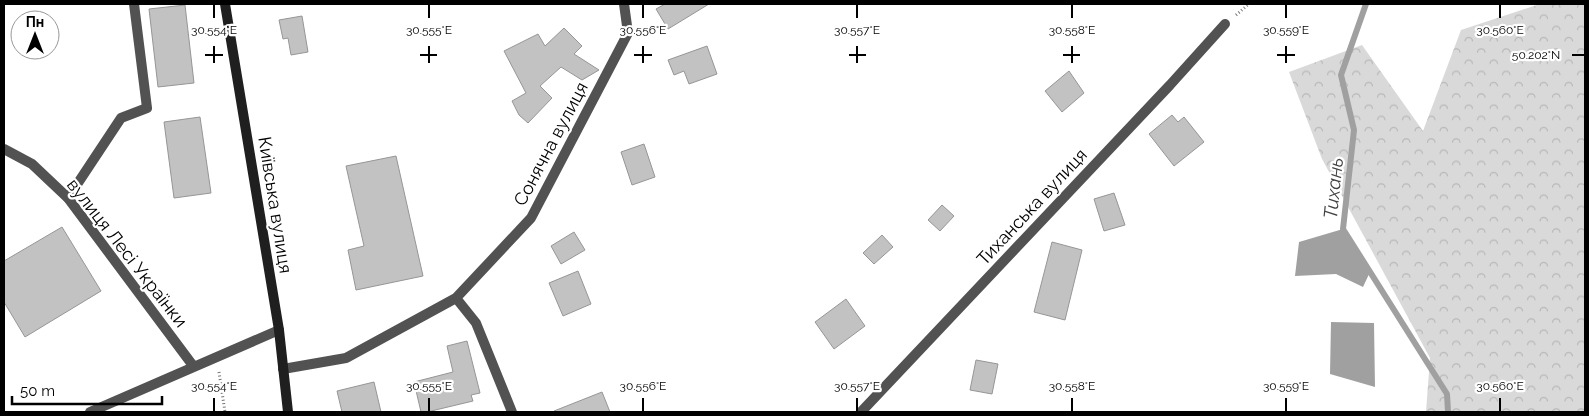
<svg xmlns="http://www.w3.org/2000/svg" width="1589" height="416" font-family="Raleway,sans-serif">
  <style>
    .forest { fill: url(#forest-crowns) }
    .water { fill: #a0a0a0 }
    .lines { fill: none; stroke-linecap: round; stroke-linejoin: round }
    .stream { stroke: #a0a0a0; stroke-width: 6 }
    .building { fill: #c2c2c2; stroke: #969696 }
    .path { stroke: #747474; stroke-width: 3; stroke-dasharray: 1 2.5; stroke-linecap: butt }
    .lane { stroke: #525252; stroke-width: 10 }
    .street { stroke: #525252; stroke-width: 10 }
    .secondary { stroke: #1f1f1f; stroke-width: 10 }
    .ticks { fill: none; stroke: #000; stroke-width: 2 }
    .labels { text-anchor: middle; stroke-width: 4.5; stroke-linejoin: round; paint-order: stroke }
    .street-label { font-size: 18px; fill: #000; stroke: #fff }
    .water-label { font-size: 19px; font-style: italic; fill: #414141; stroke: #fff }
    .ticks-label { font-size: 12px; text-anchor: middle; fill: #000; stroke: #fff; stroke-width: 4.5; stroke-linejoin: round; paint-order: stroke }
  </style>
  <defs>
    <pattern id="forest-crowns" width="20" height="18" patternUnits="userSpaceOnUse" patternTransform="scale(1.25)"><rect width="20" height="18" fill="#d9d9d9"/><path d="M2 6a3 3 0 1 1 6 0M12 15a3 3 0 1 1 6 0" fill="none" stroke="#b8b8b8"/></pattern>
  </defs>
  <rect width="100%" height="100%" fill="#fff"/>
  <!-- forest -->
  <path class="forest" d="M 1540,4 L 1585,4 L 1585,412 L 1426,412 L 1430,358 L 1322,159 L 1289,72 L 1362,45 L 1423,131 L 1461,30 Z"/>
  <!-- water -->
  <path class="water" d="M 1343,229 L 1370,272 L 1363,287 L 1336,274 L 1295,276 L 1299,242 Z
    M 1331,322 L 1374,323 L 1375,387 L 1330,374 Z"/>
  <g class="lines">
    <!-- stream -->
    <path class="stream" d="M 1366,4 L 1341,75 L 1354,130 L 1343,229 L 1447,394 L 1448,412"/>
  </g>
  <!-- building -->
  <path class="building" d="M 665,4 L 709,4 L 668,29 L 656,9 Z
    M 185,5 L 194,83 L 158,87 L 149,9 Z
    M 302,16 L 308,52 L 291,55 L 288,38 L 283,39 L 279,20 Z
    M 564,28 L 582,46 L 574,54 L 599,70 L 582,80 L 561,67 L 540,86 L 552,98 L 528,123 L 519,115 L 512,101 L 526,93 L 504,51 L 538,34 L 545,46 Z
    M 707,46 L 717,74 L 689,84 L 684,71 L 674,75 L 668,60 Z
    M 1069,71 L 1084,93 L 1062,112 L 1045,91 Z
    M 1172,115 L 1178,122 L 1184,117 L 1204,142 L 1174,166 L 1149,134 Z
    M 200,117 L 211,193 L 174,198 L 164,122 Z
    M 644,144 L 655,177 L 632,185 L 621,152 Z
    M 396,156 L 423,276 L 356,290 L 348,250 L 364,246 L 346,166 Z
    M 1114,193 L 1125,225 L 1104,231 L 1094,199 Z
    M 942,205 L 954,216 L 940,231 L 928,220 Z
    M 62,227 L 101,291 L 25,337 L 4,302 L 4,261 Z
    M 574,232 L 585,250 L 561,264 L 551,246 Z
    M 882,235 L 893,247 L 874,264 L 863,253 Z
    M 1052,242 L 1082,250 L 1065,320 L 1034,312 Z
    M 578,271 L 591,304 L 563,316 L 549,283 Z
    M 846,299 L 865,326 L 834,349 L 815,322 Z
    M 467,341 L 480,393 L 471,395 L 473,401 L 427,412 L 421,412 L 414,382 L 453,372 L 447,346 Z
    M 976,360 L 998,364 L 992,394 L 970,390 Z
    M 374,382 L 381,412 L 342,412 L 337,391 Z
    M 602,392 L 610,412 L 554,412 L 554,411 Z"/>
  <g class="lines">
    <!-- path -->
    <path class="path" d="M 1236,15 L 1249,4
      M 219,372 L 225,412"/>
    <!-- lane -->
    <path class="lane" d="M 68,198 L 121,118 L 147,108 L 134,4"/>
    <!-- street -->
    <path class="street" d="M 4,149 L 32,164 L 68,198 L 194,367
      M 456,298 L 476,323 L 512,412
      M 283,369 L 346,358 L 456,298 L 531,218 L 628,33 L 624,4
      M 90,412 L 279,330
      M 861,412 L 1170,85 L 1225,24"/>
    <!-- secondary -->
    <path class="secondary" d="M 225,4 L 279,330 L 288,412"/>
  </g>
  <!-- ticks -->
  <path class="ticks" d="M 214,5 L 214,18M 429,5 L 429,18M 643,5 L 643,18M 857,5 L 857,18M 1072,5 L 1072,18M 1286,5 L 1286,18M 1500,5 L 1500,18M 214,46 L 214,63M 429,46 L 429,63M 643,46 L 643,63M 857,46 L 857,63M 1072,46 L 1072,63M 1286,46 L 1286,63M 205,55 L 223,55M 420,55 L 437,55M 634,55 L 652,55M 849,55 L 866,55M 1063,55 L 1080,55M 1277,55 L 1295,55M 1572,55 L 1584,55M 214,398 L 214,411M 429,398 L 429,411M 643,398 L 643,411M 857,398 L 857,411M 1072,398 L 1072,411M 1286,398 L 1286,411M 1500,398 L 1500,411"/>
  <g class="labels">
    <!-- street labels -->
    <g class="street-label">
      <text transform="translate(551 144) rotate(-62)" y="6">Сонячна вулиця</text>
      <text transform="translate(275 205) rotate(81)" y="6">Київська вулиця</text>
      <text transform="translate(1032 207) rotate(-47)" y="6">Тиханська вулиця</text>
      <text transform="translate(127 253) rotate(52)" y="6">вулиця Лесі Українки</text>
    </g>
    <!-- water labels -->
    <g class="water-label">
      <text transform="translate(1333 188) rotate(-84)" y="7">Тихань</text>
    </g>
  </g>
  <g class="ticks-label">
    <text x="214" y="34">30.554°E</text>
    <text x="429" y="34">30.555°E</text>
    <text x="643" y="34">30.556°E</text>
    <text x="857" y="34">30.557°E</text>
    <text x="1072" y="34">30.558°E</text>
    <text x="1286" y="34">30.559°E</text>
    <text x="1500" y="34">30.560°E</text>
    <text x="1536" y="59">50.202°N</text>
    <text x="214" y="390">30.554°E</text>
    <text x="429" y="390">30.555°E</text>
    <text x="643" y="390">30.556°E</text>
    <text x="857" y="390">30.557°E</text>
    <text x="1072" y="390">30.558°E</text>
    <text x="1286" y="390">30.559°E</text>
    <text x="1500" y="390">30.560°E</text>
  </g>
  <!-- border -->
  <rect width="1589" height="416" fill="none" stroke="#000000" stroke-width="10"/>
  <!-- north arrow -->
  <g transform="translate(35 35)"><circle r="24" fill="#ffffff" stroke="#999999"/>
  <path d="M0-4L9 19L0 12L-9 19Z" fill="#000000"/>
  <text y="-8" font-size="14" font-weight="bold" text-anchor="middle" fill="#000000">Пн</text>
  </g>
  <!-- scale -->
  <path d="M12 396v8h150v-8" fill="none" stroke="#000000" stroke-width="2.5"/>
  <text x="20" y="396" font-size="15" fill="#000000" stroke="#ffffff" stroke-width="4" paint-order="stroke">50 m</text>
</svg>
